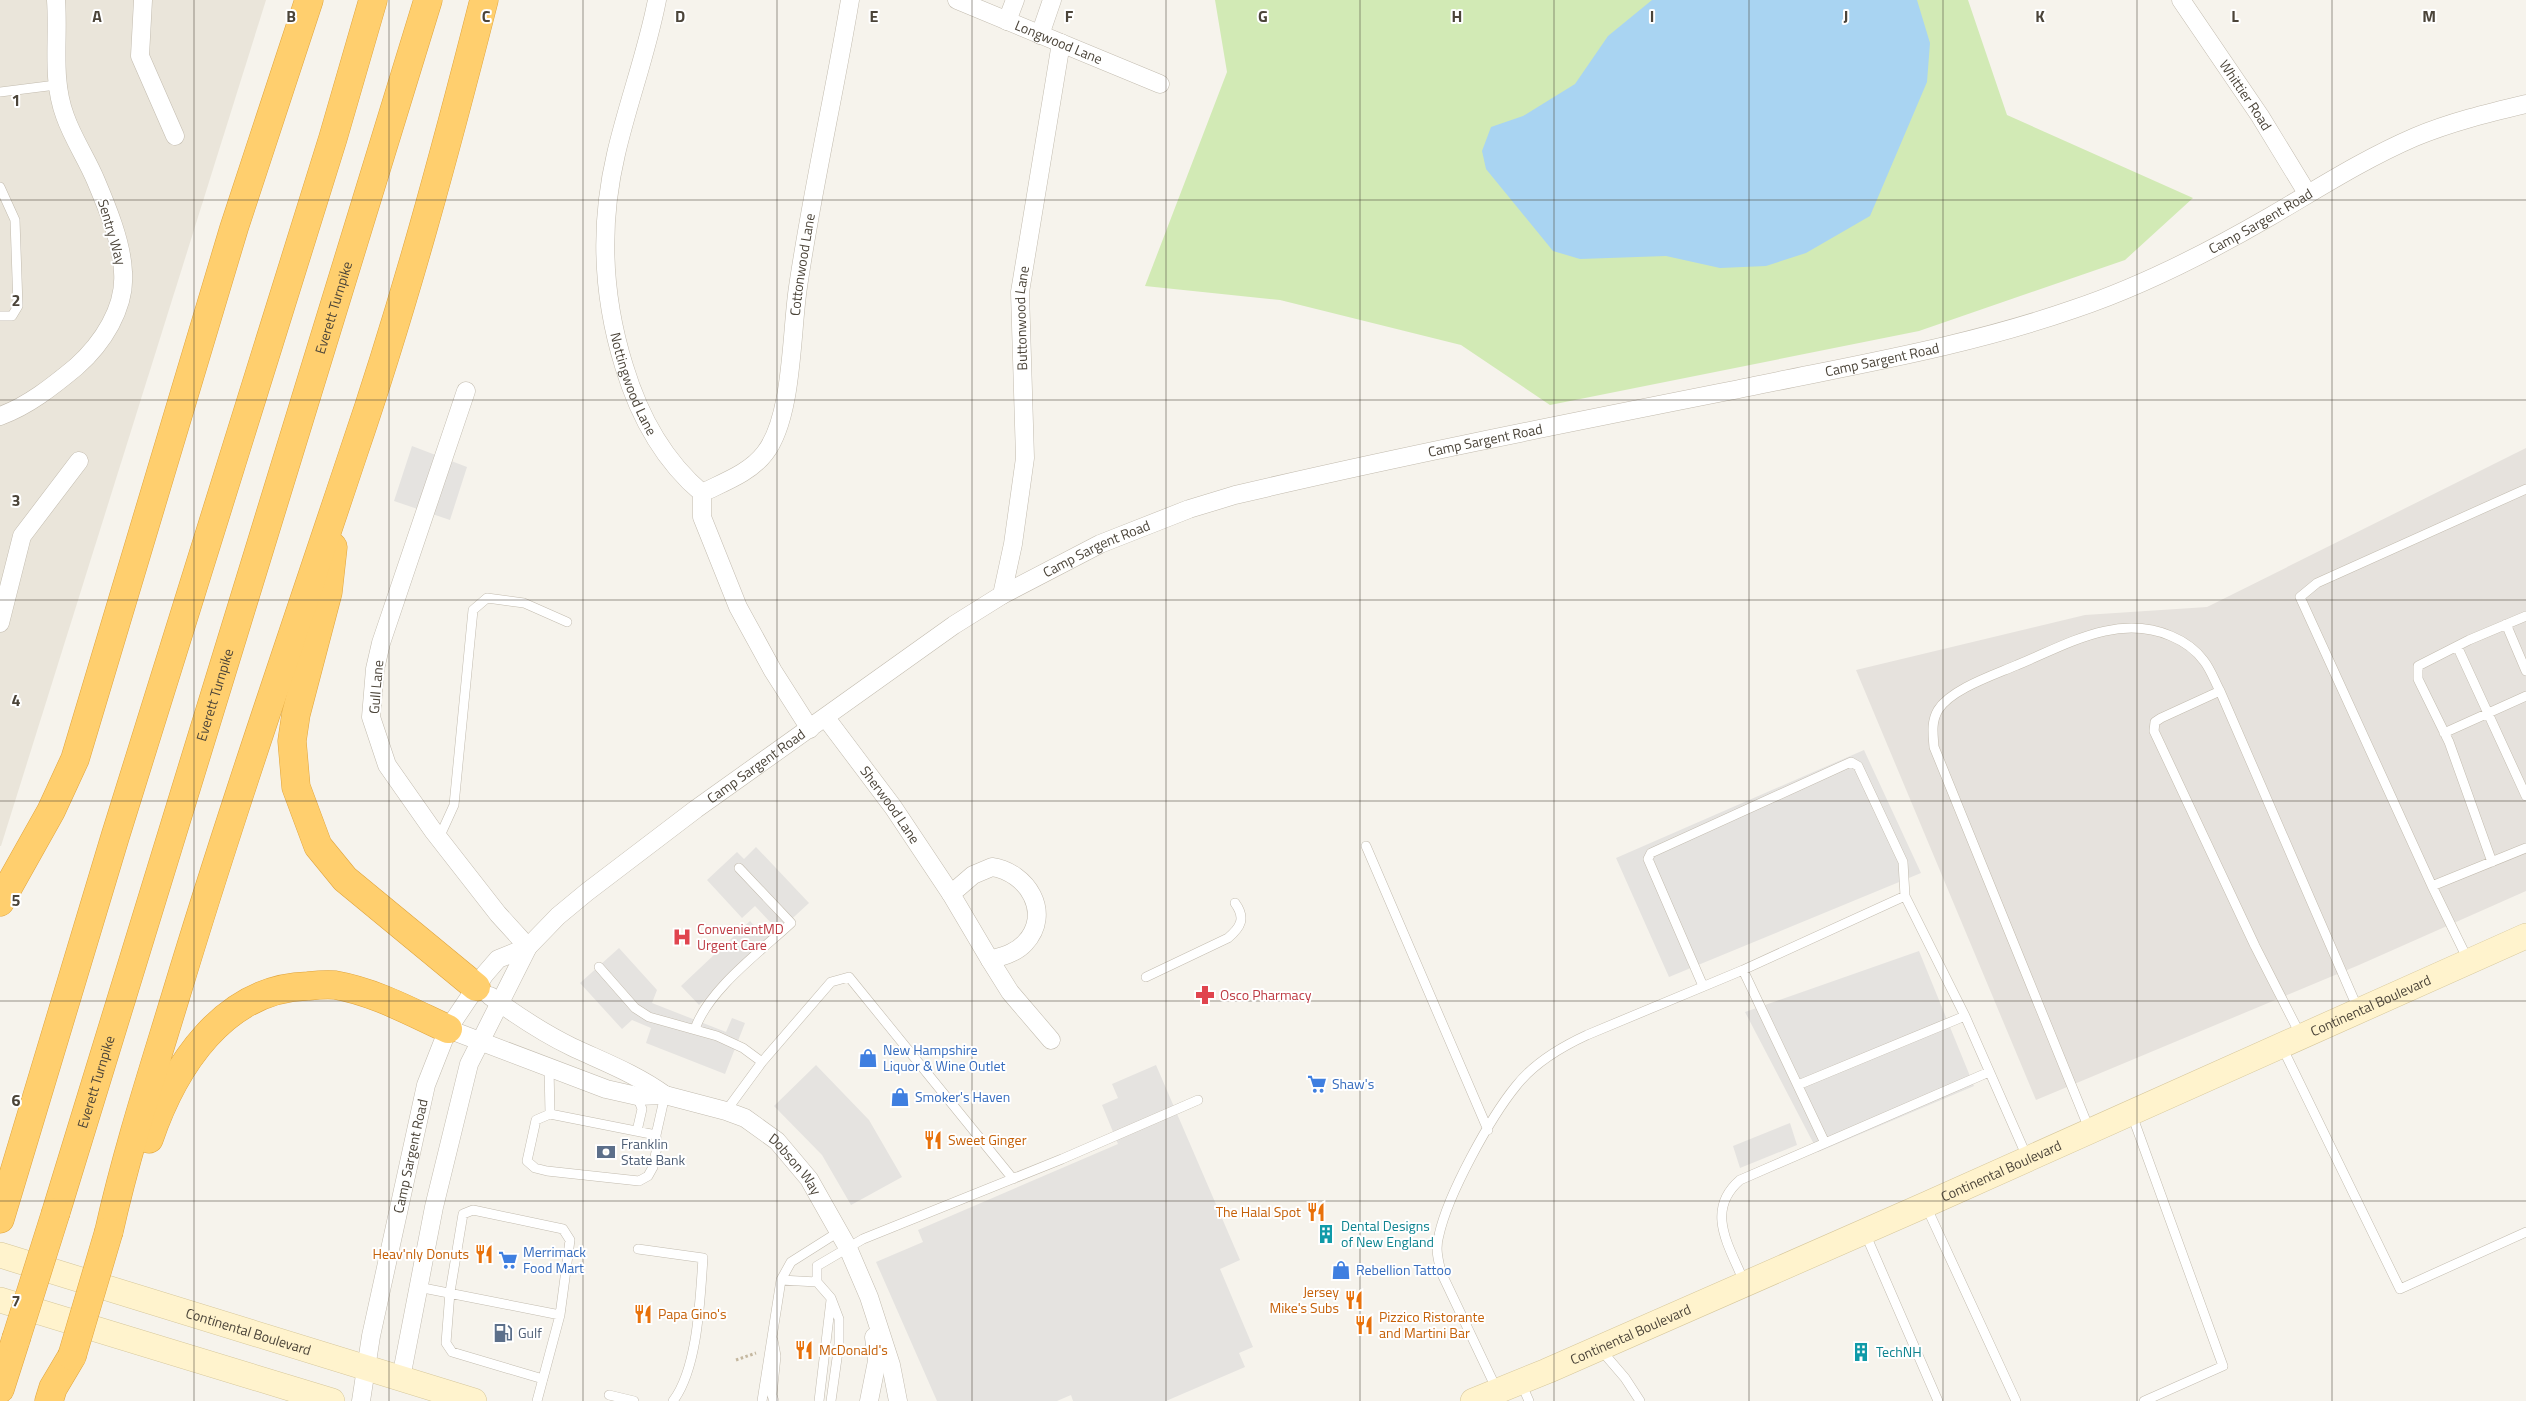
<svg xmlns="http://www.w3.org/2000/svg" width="2526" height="1401" font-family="'Titillium Web',sans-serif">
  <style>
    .residential { fill: #eae5da }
    .industrial { fill: #e6e2dd }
    .green { fill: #d2eab5 }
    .parking { fill: #e5e3e0 }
    .water { fill: #a9d4f2 }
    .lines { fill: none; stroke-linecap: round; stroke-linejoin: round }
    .lane-casing { stroke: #c2bbae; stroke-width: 10 }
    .street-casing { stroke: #c2bbae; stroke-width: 19 }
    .secondary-casing { stroke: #d6c79b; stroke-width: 26 }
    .highway-casing { stroke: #e0a43c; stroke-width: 29 }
    .path { stroke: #c4b79f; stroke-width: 3; stroke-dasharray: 2.5 2.5; stroke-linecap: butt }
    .lane { stroke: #fff; stroke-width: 9 }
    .street { stroke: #fff; stroke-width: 18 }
    .secondary { stroke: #fff3cd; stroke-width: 25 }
    .highway { stroke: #ffcf6e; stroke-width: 28 }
    .highway-bridge-casing { stroke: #e0a43c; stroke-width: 29; stroke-linecap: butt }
    .highway-bridge { stroke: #ffcf6e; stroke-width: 28 }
    .grid { fill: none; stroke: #4b4439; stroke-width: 1; stroke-opacity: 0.55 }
    .labels { text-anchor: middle; stroke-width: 4; stroke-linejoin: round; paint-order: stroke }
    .street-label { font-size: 14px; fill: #4b4439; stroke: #fff }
    .health-label { font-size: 14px; fill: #be3a42; stroke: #fff; text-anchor: start }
    .shop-label { font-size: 14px; fill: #366cbe; stroke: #fff; text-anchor: start }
    .food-label { font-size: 14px; fill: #c56008; stroke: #fff; text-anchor: start }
    .service-label { font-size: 14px; fill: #4e5e75; stroke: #fff; text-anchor: start }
    .culture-label { font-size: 14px; fill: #0d838f; stroke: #fff; text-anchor: start }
    .grid-label { font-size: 16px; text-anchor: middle; font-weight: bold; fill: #4b4439; stroke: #fff; stroke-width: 4; stroke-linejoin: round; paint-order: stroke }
  </style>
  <rect width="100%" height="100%" fill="#f6f3ec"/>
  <!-- residential -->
  <path class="residential" d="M 0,0 L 266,0 L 1,846 L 0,846 Z"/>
  <!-- industrial -->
  <path class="industrial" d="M 2526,448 L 2526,891 L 2359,965 L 2036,1100 L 1856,670 L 2085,615 L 2207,607 Z"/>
  <!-- green -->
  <path class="green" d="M 1215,0 L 1968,0 L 2007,115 L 2193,198 L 2125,260 L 1919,331 L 1550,405 L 1461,345 L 1280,300 L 1145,286 L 1227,72 Z"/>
  <!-- parking -->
  <path class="parking" d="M 412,446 L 467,467 L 450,520 L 394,501 Z
    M 1864,750 L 1921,873 L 1669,977 L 1616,858 Z
    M 756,847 L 809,903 L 699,1005 L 681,986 L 750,921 L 761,933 L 772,924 L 755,906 L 742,918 L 707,880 L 737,852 L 744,859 Z
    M 619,948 L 657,990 L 652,1003 L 726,1032 L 732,1018 L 745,1023 L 725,1074 L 646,1043 L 651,1028 L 632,1020 L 622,1029 L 580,983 Z
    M 1919,951 L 1974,1086 L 1818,1152 L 1745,1012 Z
    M 816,1065 L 869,1120 L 902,1177 L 851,1205 L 822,1155 L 774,1106 Z
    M 1156,1065 L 1240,1260 L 1220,1269 L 1253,1347 L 1239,1353 L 1245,1367 L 1166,1401 L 1073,1401 L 1071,1395 L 1057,1401 L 937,1401 L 876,1262 L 923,1242 L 918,1230 L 1118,1144 L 1102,1105 L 1118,1098 L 1112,1084 Z
    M 1790,1123 L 1797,1145 L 1740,1168 L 1733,1146 Z"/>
  <!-- water -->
  <path class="water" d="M 1652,0 L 1917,0 L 1930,43 L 1927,82 L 1870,216 L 1806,253 L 1766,266 L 1720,268 L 1666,256 L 1580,259 L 1553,251 L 1486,169 L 1482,151 L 1491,127 L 1523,116 L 1575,84 L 1608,36 Z"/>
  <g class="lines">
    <!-- lane casing -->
    <g class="lane-casing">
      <path id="lane" d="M 0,92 L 56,85
        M 0,187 L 15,220 L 18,306 L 12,316 L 0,316
        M 2506,624 L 2526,671
        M 2457,646 L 2526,796
        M 2220,691 L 2161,718 L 2155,722 L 2154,731 L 2255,946 L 2300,1034
        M 2444,733 L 2526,696
        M 439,838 L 454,805 L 473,610 L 487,598 L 524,603 L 567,622
        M 1366,846 L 1488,1130
        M 2492,862 L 2449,742 L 2418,679 L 2418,666 L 2469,640 L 2526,616
        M 2432,886 L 2300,597 L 2317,583 L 2526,489
        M 2468,960 L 2432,886 L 2526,848
        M 599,967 L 635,1008 L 649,1017 L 717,1036 L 743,1048 L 762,1062
        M 1743,970 L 1825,1143
        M 1146,977 L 1228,938 C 1241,927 1246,918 1235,903
        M 1703,986 L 1648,859 L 1651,853 L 1851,762 L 1858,766 L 1903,862 L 1905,896
        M 695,1029 C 708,990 761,951 791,923 L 739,868
        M 2282,1047 L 2400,1289 L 2526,1232
        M 549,1067 L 550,1114 L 536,1120 L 527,1161 L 535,1168 L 547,1171 L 639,1181 L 648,1176 L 653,1167 L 657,1147 L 656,1135 L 665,1095
        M 1798,1085 L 1965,1016
        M 637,1096 L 642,1109 L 637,1131
        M 726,1111 L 762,1062 L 831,982 L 849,977 L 1013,1179
        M 550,1114 L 656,1135
        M 2132,1115 L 2223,1366 L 2144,1401
        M 2090,1131 L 1934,747 C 1933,734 1931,722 1938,710 C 1951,689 1994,675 2017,665 C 2066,645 2117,613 2171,636 C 2183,641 2196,650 2204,661 C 2211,670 2215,682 2220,691 L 2358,1009
        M 1926,1206 L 2016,1401
        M 1865,1233 L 1938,1401
        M 638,1249 L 703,1258 C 700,1299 698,1368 673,1401
        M 781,1280 L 791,1262 L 840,1231
        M 1744,1282 C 1730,1247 1704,1211 1740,1180 L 1989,1072
        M 418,1287 L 560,1315 L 537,1401
        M 773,1340 L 776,1356 L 772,1395 L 774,1401
        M 1601,1350 L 1625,1378 L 1640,1401
        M 543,1379 L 452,1352 L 446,1343 L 450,1292 L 463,1214 L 473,1210 L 563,1229 L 570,1240 L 560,1315
        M 1521,1383 L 1529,1401
        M 1497,1390 L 1441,1272 C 1438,1259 1435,1248 1439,1235 C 1448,1194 1490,1118 1516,1086 C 1534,1063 1561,1047 1587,1035 L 1743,970 L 1905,896 L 1965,1016 L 2027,1157
        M 609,1395 L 634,1401
        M 762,1401 L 781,1280 L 817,1282
        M 819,1401 L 831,1300
        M 831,1401 L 839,1344 L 839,1319 L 831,1298 L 817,1282 L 817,1266 L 863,1239 L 1062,1159 L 1198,1100"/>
    </g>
    <!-- street casing -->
    <g class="street-casing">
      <g id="street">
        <path d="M 143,0 L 140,56 L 175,136"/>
        <path id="s1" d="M 657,0 C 647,52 628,102 616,154 C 599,226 602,295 624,366 C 639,416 663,460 702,493 L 702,517 L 738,607 L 773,671 L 810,729"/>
        <path id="s2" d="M 957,0 L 1160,84"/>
        <path id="s3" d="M 2181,0 L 2260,116 L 2307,193"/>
        <path d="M 1007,21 L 1015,0"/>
        <path d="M 1040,35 L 1052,0"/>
        <path d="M 466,391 L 381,643 L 375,669 L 371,717 L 387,765 L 434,832 L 498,914 L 528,947"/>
        <path d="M 0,416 C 28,406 53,386 76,367 C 102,344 126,308 123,272 C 122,243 107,207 96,181 C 87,159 73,139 65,116 C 51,78 59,40 56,0"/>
        <path id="s4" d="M 702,493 C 724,482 750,473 765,453 C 793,417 791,333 798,287 C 812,191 834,96 850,0"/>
        <path id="s5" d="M 1002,595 L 1013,544 L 1025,458 L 1020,292 L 1061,43"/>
        <path d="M 0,623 L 22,536 L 79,461"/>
        <path id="s6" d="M 826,718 L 893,807 L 951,894"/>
        <path d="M 992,867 C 1027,872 1053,913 1025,943 C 1016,953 1003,956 990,960 L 951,894 L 973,875 Z"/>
        <path d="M 990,960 L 1010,992 L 1051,1040"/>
        <path d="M 490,996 C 516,1015 543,1033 572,1047 C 604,1062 636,1074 665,1095"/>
        <path id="s7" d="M 448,1029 L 606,1089 L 637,1096 L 665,1095 L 726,1111 L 745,1118 L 777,1141 L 809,1179 L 848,1248 L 869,1297 L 891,1365 L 898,1401"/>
        <path id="s8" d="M 401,1378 L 434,1207 L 469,1064 L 528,947 L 558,916 L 587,892 L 696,809 L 954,625 L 1002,595 L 1100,544 L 1189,509 L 1235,495 C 1405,455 1578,421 1749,387 C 1859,364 1968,346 2074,309 C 2143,286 2209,252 2271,216 C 2319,188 2364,159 2415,137 C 2451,122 2488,113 2526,104"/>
        <path id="s9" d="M 361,1401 L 371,1336 L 426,1085 L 448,1029 L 485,974 L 498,959 L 528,947"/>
        <path d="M 869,1401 L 877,1361 L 874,1337"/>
      </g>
    </g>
    <!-- secondary casing -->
    <g class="secondary-casing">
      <g id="secondary">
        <path id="s10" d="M 0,1255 L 474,1401"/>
        <path d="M 0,1300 L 332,1401"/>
        <path id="s11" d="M 1473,1401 L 1547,1371 L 1925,1205 L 2526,936"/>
      </g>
    </g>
    <!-- highway casing -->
    <g class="highway-casing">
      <g id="highway">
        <path d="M 333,547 L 328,592 L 296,714 L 292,741 L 296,787 L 318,846 L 345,879 L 476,987"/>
        <path d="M 0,902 L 51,811 L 75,759 L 234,228 L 309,0"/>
        <path d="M 149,1139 C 174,1066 224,988 308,986 C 317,985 326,984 335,985 C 375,992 411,1012 448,1029"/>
        <path id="s12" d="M 56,1212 L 428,0"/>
        <path d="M 0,1219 L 115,837 L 333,138 L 373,0"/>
        <path d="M 109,1231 C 127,1151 152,1074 176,995 C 231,813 293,634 353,454 C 404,305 445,153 484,0"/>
        <path d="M 0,1389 L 16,1339"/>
        <path d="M 49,1401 L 53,1388 L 72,1356"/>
      </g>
    </g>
    <!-- path -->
    <path class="path" d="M 736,1360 L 756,1353"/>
    <!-- lane -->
    <use href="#lane" class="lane"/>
    <!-- street -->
    <use href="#street" class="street"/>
    <!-- secondary -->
    <use href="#secondary" class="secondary"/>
    <!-- highway -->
    <use href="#highway" class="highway"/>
    <!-- highway-bridge casing -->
    <g class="highway-bridge-casing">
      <path id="highway-bridge" d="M 16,1339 L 56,1212
        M 72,1356 L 109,1231"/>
    </g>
    <!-- highway-bridge -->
    <use href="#highway-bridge" class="highway-bridge"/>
  </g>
  <!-- grid -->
  <path class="grid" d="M 194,0 L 194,1401M 389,0 L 389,1401M 583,0 L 583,1401M 777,0 L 777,1401M 972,0 L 972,1401M 1166,0 L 1166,1401M 1360,0 L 1360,1401M 1554,0 L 1554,1401M 1749,0 L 1749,1401M 1943,0 L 1943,1401M 2137,0 L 2137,1401M 2332,0 L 2332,1401M 0,200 L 2526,200M 0,400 L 2526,400M 0,600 L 2526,600M 0,801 L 2526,801M 0,1001 L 2526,1001M 0,1201 L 2526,1201"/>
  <!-- icons -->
  <defs>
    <g id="hospital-bare" transform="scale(1.5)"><path d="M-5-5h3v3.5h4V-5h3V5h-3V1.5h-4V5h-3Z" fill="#e0444e" stroke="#fff" stroke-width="2.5" paint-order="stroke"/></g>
    <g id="pharmacy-bare" transform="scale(1.5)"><path d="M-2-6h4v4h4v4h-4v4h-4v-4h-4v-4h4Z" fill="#e0444e" stroke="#fff" stroke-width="2.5" paint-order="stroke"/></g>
    <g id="shop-bare" transform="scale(1.5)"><path d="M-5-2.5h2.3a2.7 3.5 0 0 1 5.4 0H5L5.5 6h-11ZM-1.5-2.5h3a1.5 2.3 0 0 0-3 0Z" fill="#3f7fe0" stroke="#fff" stroke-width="2.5" paint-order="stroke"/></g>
    <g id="supermarket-bare" transform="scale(1.5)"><path d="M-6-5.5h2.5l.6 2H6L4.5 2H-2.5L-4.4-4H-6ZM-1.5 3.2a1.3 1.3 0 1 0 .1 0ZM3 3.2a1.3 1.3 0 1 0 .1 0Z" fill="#3f7fe0" stroke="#fff" stroke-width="2.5" paint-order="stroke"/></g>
    <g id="restaurant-bare" transform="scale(1.5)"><path d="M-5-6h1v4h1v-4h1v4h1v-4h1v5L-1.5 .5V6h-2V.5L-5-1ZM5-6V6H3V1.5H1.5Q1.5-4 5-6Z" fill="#e8710a" stroke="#fff" stroke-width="2.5" paint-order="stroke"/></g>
    <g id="bank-bare" transform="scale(1.5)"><path d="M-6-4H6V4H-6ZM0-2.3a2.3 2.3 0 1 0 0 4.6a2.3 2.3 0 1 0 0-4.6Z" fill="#5c6f8a" stroke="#fff" stroke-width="2.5" paint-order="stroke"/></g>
    <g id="building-bare" transform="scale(1.5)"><path d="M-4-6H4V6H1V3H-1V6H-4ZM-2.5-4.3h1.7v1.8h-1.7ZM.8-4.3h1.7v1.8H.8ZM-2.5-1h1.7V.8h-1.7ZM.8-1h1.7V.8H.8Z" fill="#0f9aa8" stroke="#fff" stroke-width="2.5" paint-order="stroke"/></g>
    <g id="fuel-bare" transform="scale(1.5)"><path d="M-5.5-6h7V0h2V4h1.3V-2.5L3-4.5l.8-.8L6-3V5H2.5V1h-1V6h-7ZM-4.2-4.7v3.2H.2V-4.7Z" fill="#5c6f8a" stroke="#fff" stroke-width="2.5" paint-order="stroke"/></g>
  </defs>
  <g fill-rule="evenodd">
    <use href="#hospital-bare" x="682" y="937"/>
    <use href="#pharmacy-bare" x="1205" y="995"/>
    <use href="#shop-bare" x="868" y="1058"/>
    <use href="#supermarket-bare" x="1317" y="1084"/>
    <use href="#shop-bare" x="900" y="1097"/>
    <use href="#restaurant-bare" x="933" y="1140"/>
    <use href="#bank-bare" x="606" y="1152"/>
    <use href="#restaurant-bare" x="1316" y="1212"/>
    <use href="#building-bare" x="1326" y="1234"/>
    <use href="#restaurant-bare" x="484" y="1254"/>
    <use href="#supermarket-bare" x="508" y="1260"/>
    <use href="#shop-bare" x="1341" y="1270"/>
    <use href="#restaurant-bare" x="1354" y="1300"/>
    <use href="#restaurant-bare" x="643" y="1314"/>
    <use href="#restaurant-bare" x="1364" y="1325"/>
    <use href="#fuel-bare" x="503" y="1333"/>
    <use href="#restaurant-bare" x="804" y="1350"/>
    <use href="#building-bare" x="1861" y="1352"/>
  </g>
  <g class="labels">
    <!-- street labels -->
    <g class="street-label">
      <text dy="5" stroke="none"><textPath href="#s2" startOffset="110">Longwood Lane</textPath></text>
      <text dy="5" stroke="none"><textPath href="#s3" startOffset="115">Whittier Road</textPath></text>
      <text dy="5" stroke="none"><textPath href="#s8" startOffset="2364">Camp Sargent Road</textPath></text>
      <text transform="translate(112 232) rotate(74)" y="5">Sentry Way</text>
      <text dy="5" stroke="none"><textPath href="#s4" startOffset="269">Cottonwood Lane</textPath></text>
      <text dy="5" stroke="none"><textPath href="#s12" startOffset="946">Everett Turnpike</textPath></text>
      <text dy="5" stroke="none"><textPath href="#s5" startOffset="279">Buttonwood Lane</textPath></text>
      <text dy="5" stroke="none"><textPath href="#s8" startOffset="1959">Camp Sargent Road</textPath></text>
      <text dy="5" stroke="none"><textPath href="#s1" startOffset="394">Nottingwood Lane</textPath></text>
      <text dy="5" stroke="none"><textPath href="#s8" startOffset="1554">Camp Sargent Road</textPath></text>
      <text dy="5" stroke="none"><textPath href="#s8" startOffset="1149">Camp Sargent Road</textPath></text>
      <text transform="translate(376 687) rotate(-85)" y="5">Gull Lane</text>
      <text dy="5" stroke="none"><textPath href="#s12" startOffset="541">Everett Turnpike</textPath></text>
      <text dy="5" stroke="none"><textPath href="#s8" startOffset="744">Camp Sargent Road</textPath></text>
      <text dy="5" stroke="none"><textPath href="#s6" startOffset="108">Sherwood Lane</textPath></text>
      <text dy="5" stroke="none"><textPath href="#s11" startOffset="981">Continental Boulevard</textPath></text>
      <text dy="5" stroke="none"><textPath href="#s12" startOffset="136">Everett Turnpike</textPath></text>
      <text dy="5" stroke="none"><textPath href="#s9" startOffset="250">Camp Sargent Road</textPath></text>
      <text dy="5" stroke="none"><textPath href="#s7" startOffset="381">Dobson Way</textPath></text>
      <text dy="5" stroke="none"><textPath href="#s11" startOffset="576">Continental Boulevard</textPath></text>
      <text dy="5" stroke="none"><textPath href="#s10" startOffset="260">Continental Boulevard</textPath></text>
      <text dy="5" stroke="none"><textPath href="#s11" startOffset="171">Continental Boulevard</textPath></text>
    </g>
    <!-- health labels -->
    <g class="health-label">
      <text x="697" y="934">ConvenientMD<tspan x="697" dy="16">Urgent Care</tspan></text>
      <text x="1220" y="1000">Osco Pharmacy</text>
    </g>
    <!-- shop labels -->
    <g class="shop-label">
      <text x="883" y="1055">New Hampshire<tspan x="883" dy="16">Liquor &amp; Wine Outlet</tspan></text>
      <text x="1332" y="1089">Shaw's</text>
      <text x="915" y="1102">Smoker's Haven</text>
      <text x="523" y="1257">Merrimack<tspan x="523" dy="16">Food Mart</tspan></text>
      <text x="1356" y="1275">Rebellion Tattoo</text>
    </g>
    <!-- food labels -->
    <g class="food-label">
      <text x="948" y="1145">Sweet Ginger</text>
      <text x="1301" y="1217" text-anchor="end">The Halal Spot</text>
      <text x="469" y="1259" text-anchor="end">Heav'nly Donuts</text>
      <text x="1339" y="1297" text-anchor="end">Jersey<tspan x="1339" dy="16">Mike's Subs</tspan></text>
      <text x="658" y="1319">Papa Gino's</text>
      <text x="1379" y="1322">Pizzico Ristorante<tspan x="1379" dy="16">and Martini Bar</tspan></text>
      <text x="819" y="1355">McDonald's</text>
    </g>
    <!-- service labels -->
    <g class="service-label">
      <text x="621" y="1149">Franklin<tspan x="621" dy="16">State Bank</tspan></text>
      <text x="518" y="1338">Gulf</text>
    </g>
    <!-- culture labels -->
    <g class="culture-label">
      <text x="1341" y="1231">Dental Designs<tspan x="1341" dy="16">of New England</tspan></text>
      <text x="1876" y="1357">TechNH</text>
    </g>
  </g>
  <g class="grid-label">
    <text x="97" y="22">A</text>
    <text x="291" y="22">B</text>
    <text x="486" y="22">C</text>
    <text x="680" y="22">D</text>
    <text x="874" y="22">E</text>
    <text x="1069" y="22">F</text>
    <text x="1263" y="22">G</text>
    <text x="1457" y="22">H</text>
    <text x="1652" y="22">I</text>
    <text x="1846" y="22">J</text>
    <text x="2040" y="22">K</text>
    <text x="2235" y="22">L</text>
    <text x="2429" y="22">M</text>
    <text x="16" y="106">1</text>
    <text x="16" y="306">2</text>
    <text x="16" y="506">3</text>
    <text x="16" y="706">4</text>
    <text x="16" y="906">5</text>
    <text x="16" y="1106">6</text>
    <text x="16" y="1307">7</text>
  </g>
</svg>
